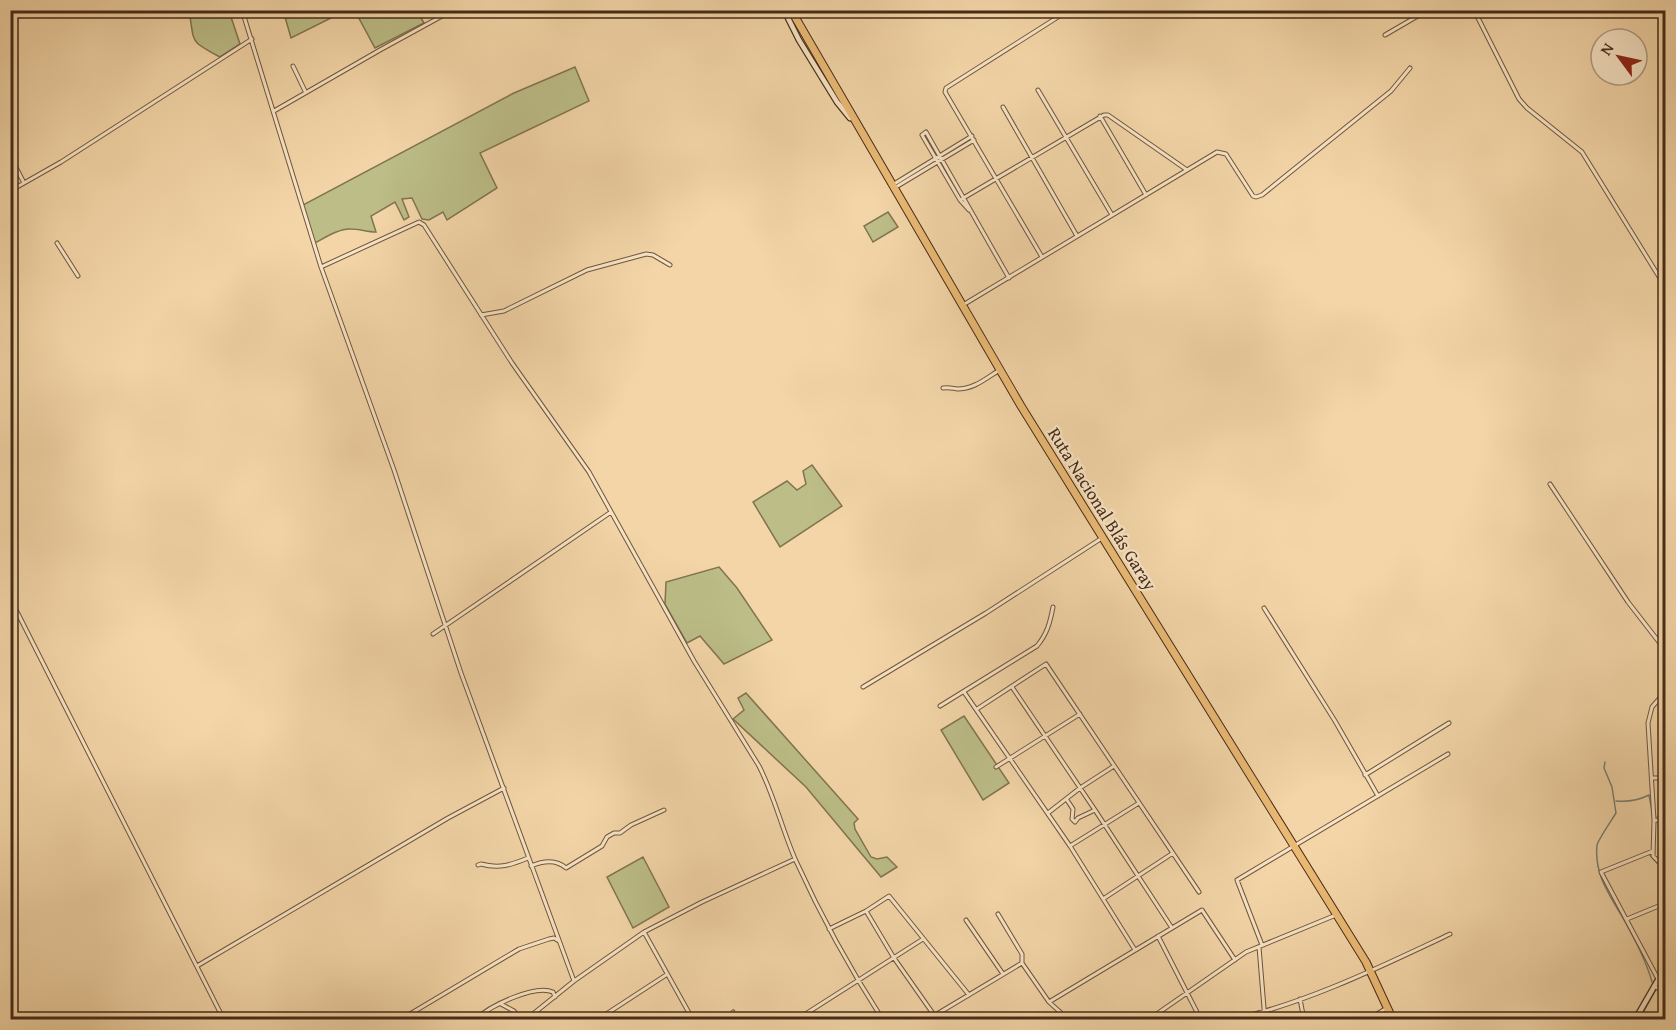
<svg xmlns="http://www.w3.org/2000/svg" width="1676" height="1030" font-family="'Gentium Book Plus',serif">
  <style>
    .green { fill: #bcbd87; stroke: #817450; stroke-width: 1.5 }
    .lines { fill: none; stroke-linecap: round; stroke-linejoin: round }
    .stream { stroke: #7a8073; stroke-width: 1.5 }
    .street-casing { stroke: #71563c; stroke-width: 5 }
    .secondary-casing { stroke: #462b19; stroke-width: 7 }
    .highway-casing { stroke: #462b19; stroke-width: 9 }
    .street { stroke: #f7e4c6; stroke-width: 3 }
    .secondary { stroke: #f7e4c6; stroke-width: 4.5 }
    .highway { stroke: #eaba74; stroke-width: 7 }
    .labels { text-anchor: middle; stroke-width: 4.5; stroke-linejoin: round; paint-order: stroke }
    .street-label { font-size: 18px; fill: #462b19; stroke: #f7e4c6 }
  </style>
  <rect width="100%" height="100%" fill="#f3d5a7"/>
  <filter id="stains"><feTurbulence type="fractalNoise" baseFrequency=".00333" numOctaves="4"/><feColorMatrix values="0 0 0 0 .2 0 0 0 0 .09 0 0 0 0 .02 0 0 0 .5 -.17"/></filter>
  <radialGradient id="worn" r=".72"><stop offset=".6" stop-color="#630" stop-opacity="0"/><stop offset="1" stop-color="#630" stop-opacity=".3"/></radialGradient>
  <!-- green -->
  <path class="green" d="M 283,10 L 345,10 L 345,11 L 291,38 Z
    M 189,11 L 229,11 L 240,44 L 220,57 C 188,40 195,43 189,11 Z
    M 355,11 L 417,11 L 424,23 L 375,48 Z
    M 575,67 L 589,101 L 480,153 L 497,188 L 447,220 L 443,212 L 429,220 L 422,219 L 412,198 L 402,199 L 409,217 L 404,220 L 395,202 L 371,216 L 376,232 C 367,232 360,229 351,229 C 339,228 323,239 313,244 L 301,206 L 514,93 Z
    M 888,212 L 898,227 L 873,242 L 864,226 Z
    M 812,465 L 842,506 L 780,547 L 753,502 L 787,481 L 797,490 L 806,484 L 803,471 Z
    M 719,567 L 737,588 L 772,640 L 724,664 L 700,636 L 687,643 L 665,604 L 666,582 Z
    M 746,693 L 858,819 L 854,823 L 855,829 L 871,857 L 877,859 L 887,857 L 897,867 L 881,877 L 806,787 L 733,719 L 744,710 L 738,698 Z
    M 964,716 L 1009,783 L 983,800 L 941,730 Z
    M 643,857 L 669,907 L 633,928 L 607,877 Z"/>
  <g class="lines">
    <!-- stream -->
    <path class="stream" d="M 1605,762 L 1604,768 L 1612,787 L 1616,813 C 1613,818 1598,840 1597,845 C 1594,874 1609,894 1623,918 C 1634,938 1646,960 1652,982
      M 1616,801 C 1627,802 1639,800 1649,795 L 1652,811
      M 1657,817 L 1666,818
      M 1649,854 L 1666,873
      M 1658,985 L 1666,973
      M 1639,1020 L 1655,991"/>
    <!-- street casing -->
    <g class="street-casing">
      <path id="street" d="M 242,10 L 321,267 L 394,470 L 461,673 L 574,981 L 644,932 L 702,902 L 795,859
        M 1474,10 L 1519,99 L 1527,108 L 1582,152 L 1666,288
        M 1385,35 L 1428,10
        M 293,66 L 305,91
        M 1038,90 L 1112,215
        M 1003,107 L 1077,236
        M 274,111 L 380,50 L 453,10
        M 1100,116 L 1146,195
        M 10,156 L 24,183
        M 894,184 L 972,136
        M 896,187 L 974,140
        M 10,191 L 61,162 L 252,39
        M 960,200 L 1104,115 L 1108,115 L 1187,170
        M 969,210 L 960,200 L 922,135 L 926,132 L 1009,278
        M 57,243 L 78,276
        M 1042,257 L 945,92 L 946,88 L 1069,10
        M 321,267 L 419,222 L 424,225 L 512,363 L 589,472 L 694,661 L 759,766 C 775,797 782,830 796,861 C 821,916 850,969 883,1020
        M 963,305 L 1217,152 L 1226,154 L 1253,196 L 1256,197 L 1262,195 L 1391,91 L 1410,68
        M 481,315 L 504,311 L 587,270 L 646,254 L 653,255 L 670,265
        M 943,388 C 949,387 951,388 957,389 C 974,389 985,379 998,371
        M 1550,484 L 1628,602 L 1666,651
        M 10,598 L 224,1020
        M 1264,608 L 1335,721 L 1378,796
        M 433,634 L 611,512
        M 863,687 L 986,613 L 1102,538
        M 1012,687 L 1095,810 L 1172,928
        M 1666,691 L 1652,707 L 1648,723 L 1654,820 L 1653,856 L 1666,869
        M 964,692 L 1070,846 L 1135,950
        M 940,706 L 1037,646 C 1047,634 1050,623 1053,607
        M 977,709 L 1046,664 L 1199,892
        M 996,767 L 1080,714
        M 1365,775 L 1449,723
        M 1652,778 L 1666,778
        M 1067,800 L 1073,809 L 1072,819 L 1075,822 L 1078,818 L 1095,810
        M 1048,813 L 1080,788 L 1114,766
        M 1654,820 L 1666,821
        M 1070,846 L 1139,803
        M 1653,851 L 1601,872 L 1658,979
        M 478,865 L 481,864 C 499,869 511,865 528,858
        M 531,866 C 543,861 556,859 566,868 L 602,846 L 607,837 L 614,833 L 620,833 L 631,825 L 664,810
        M 1103,899 L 1173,853
        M 866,911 L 894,958 L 934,1015
        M 998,914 L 1022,954 L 1022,963
        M 1627,919 L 1666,903
        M 966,920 L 1003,974
        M 829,929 L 866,911 L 889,896 L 969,995
        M 644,932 L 693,1020
        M 1158,936 L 1201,1020
        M 1262,945 L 1237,880 L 1448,754
        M 1259,947 L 1265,1020
        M 197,966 L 448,818 L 504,788
        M 1654,986 L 1666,993
        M 1300,999 L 1304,1020
        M 1049,1002 L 1202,910 L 1235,960
        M 501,1004 L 514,1011 L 520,1020
        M 733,1012 L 738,1020
        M 400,1020 L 519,949 L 549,939 L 554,938 L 559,941
        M 475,1020 C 489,1006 535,984 553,992 L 555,997
        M 523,1020 L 533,1014 L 574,981
        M 597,1020 L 666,975
        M 796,1020 L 923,939
        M 927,1020 L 1022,963 L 1049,1002 L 1069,1020
        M 1148,1020 L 1246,952 L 1336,915
        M 1231,1020 C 1307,1003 1380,967 1450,934
        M 1367,1020 L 1387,1008
        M 1532,1020 L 1543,1016 L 1553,1020"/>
    </g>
    <!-- secondary casing -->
    <g class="secondary-casing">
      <path id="secondary" d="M 784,10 L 799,40 L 837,102 L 850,118
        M 1635,1020 L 1666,966"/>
    </g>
    <!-- highway casing -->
    <g class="highway-casing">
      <path id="highway" d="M 791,10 L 1021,406 L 1366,962 L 1393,1020"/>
    </g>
    <!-- street -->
    <use href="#street" class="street"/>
    <!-- secondary -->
    <use href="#secondary" class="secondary"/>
    <!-- highway -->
    <use href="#highway" class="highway"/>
  </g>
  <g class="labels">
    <!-- street labels -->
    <g class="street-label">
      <text transform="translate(1102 509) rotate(58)" y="6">Ruta Nacional Blás Garay</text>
    </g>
  </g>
  <!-- margin -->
  <rect width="1676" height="1030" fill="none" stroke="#f3d5a7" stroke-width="36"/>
  <rect x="12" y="12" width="1652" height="1006" fill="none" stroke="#462b19" stroke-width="3"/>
  <rect x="18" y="18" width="1640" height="994" fill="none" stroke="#462b19" stroke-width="1.5"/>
  <!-- north arrow -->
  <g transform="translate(1619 57) rotate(303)"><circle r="28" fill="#f7e4c6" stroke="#b09a81" stroke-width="1.5"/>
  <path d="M0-4.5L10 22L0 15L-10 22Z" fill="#8f2418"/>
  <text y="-9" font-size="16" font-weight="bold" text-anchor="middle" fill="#462b19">N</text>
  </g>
  <rect width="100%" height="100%" filter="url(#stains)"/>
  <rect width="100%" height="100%" fill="url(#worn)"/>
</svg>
